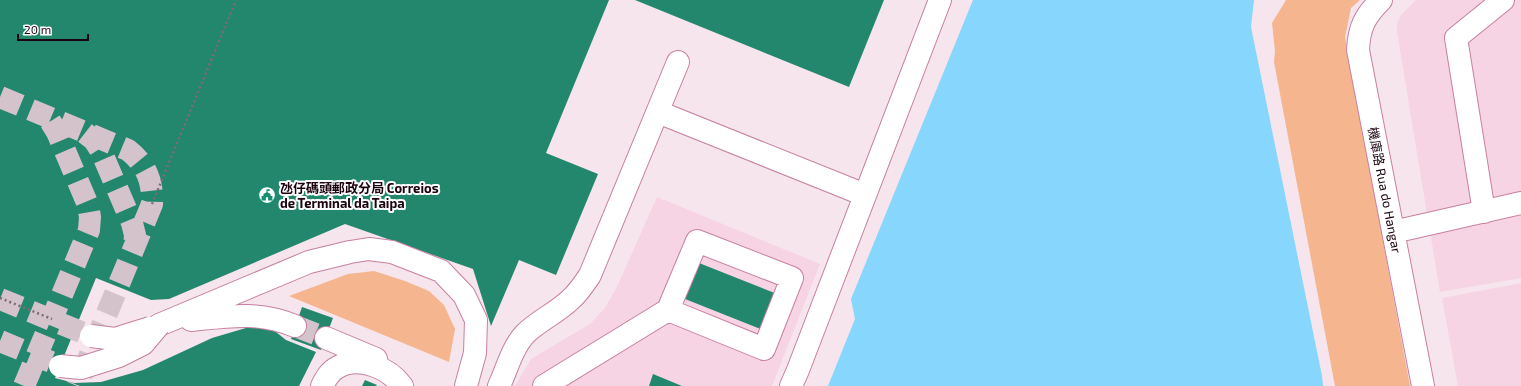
<svg xmlns="http://www.w3.org/2000/svg" width="1521" height="386" font-family="'Exo 2','Noto Sans SC',sans-serif">
  <style>
    .built { fill: #f7d4e3 }
    .green { fill: #f5b58f }
    .water { fill: #86d6fd }
    .building { fill: #23876d }
    .lines { fill: none; stroke-linecap: round; stroke-linejoin: round }
    .minor-tunnel { stroke: #d5c3cb; stroke-width: 22; stroke-dasharray: 22 11; stroke-linecap: butt }
    .minor-casing { stroke: #c87fa1; stroke-width: 24 }
    .path { stroke: #7f6b74; stroke-width: 2.5; stroke-dasharray: 2 3; stroke-linecap: butt }
    .minor { stroke: #fff; stroke-width: 22 }
    .minor-bridge-casing { stroke: #c87fa1; stroke-width: 24; stroke-linecap: butt }
    .minor-bridge { stroke: #fff; stroke-width: 22 }
    .labels { text-anchor: middle; stroke-width: 4; stroke-linejoin: round; paint-order: stroke }
    .poi-label { font-size: 13px; font-weight: bold; fill: #1b030f; stroke: #fff; text-anchor: start }
    .street-label { font-size: 13px; fill: #1b030f; stroke: #fff }
  </style>
  <rect width="100%" height="100%" fill="#f6e5ec"/>
  <!-- built -->
  <path class="built" d="M 1416,0 L 1521,0 L 1521,278 L 1440,292 L 1397,32 L 1397,24 L 1400,16 Z
    M 657,197 L 820,264 L 772,386 L 515,386 L 531,359 L 590,324 L 604,309 L 616,289 Z
    M 1521,283 L 1521,386 L 1458,386 L 1442,298 Z"/>
  <!-- green -->
  <path class="green" d="M 1286,0 L 1360,0 L 1351,8 L 1345,37 L 1410,386 L 1335,386 L 1274,62 L 1275,51 L 1272,23 Z
    M 374,271 L 405,281 L 429,291 L 444,305 L 455,329 L 449,362 L 289,296 L 348,274 Z"/>
  <!-- water -->
  <path class="water" d="M 973,0 L 1254,0 L 1251,27 L 1322,376 L 1323,386 L 828,386 L 855,319 L 851,299 Z"/>
  <!-- building -->
  <path class="building" d="M 0,0 L 609,0 L 546,153 L 598,174 L 556,275 L 519,260 L 491,326 L 473,269 L 345,224 L 169,299 L 151,300 L 96,278 L 55,378 L 74,383 L 101,382 L 143,370 L 212,338 L 256,325 L 276,332 L 286,340 L 316,352 L 299,386 L 0,386 Z
    M 635,0 L 884,0 L 849,87 Z
    M 699,263 L 777,294 L 763,330 L 685,299 Z
    M 302,307 L 333,318 L 321,350 L 291,339 Z
    M 653,374 L 682,386 L 649,386 Z
    M 365,380 L 377,385 L 376,386 L 362,386 Z"/>
  <g class="lines">
    <!-- minor-tunnel -->
    <path class="minor-tunnel" d="M 0,97 L 128,150 C 146,164 153,181 152,204 L 77,386
      M 85,133 L 94,140 L 101,151 L 132,223 L 135,235 L 134,247
      M 0,299 L 91,336
      M 295,326 L 326,338
      M 0,341 L 51,362
      M 24,386 L 89,230 L 90,217 L 88,205 L 57,132 L 50,121 L 41,114"/>
    <!-- minor casing -->
    <g class="minor-casing">
      <path id="minor" d="M 1381,0 C 1365,16 1359,27 1358,50 L 1423,386
        M 658,112 L 865,195
        M 1484,212 L 1456,38 L 1503,0
        M 1393,232 L 1521,203
        M 191,320 C 230,316 258,311 295,326
        M 159,325 L 309,262 L 350,252 L 369,249 L 392,252 L 441,271 L 464,295 L 476,320 L 475,353 L 466,386
        M 326,338 L 376,359
        M 322,386 C 326,378 330,371 338,367 C 359,355 389,368 402,386
        M 499,386 C 507,369 512,348 525,334 C 539,320 557,313 571,299 C 579,292 584,284 590,275 L 678,62
        M 544,386 L 668,310 L 697,241 L 792,278 L 764,349 L 668,310
        M 791,386 L 798,370 L 940,0"/>
    </g>
    <!-- path -->
    <path class="path" d="M 152,204 L 236,0
      M 0,298 L 52,319"/>
    <!-- minor -->
    <use href="#minor" class="minor"/>
    <!-- minor-bridge casing -->
    <g class="minor-bridge-casing">
      <path id="minor-bridge" d="M 91,336 L 115,339 L 150,328
        M 60,366 L 81,368 L 119,356 L 143,344 L 159,325"/>
    </g>
    <!-- minor-bridge -->
    <use href="#minor-bridge" class="minor-bridge"/>
  </g>
  <!-- icons -->
  <defs>
    <g id="civic-ring" transform="scale(0.9)"><circle r="9.5" fill="#fff" stroke="#188e71" stroke-width="1.5"/><path d="M-.6-6.5H3V-4.5H.6V-3L4-1V1h2V6H-6V1h2V-1L-.6-3ZM-1.2 2.5V6h2.4V2.5Z" fill="#188e71"/></g>
  </defs>
  <g fill-rule="evenodd">
    <use href="#civic-ring" x="267" y="195"/>
  </g>
  <g class="labels">
    <!-- poi labels -->
    <g class="poi-label">
      <text x="280" y="193">氹仔碼頭郵政分局 Correios<tspan x="280" dy="15">de Terminal da Taipa</tspan></text>
    </g>
    <!-- street labels -->
    <g class="street-label">
      <text transform="translate(1385 190) rotate(79)" y="5">機庫路 Rua do Hangar</text>
    </g>
  </g>
  <!-- scale -->
  <path d="M18 34v6h70v-6" fill="none" stroke="#1b030f" stroke-width="2"/>
  <text x="24" y="34" font-size="12" fill="#1b030f" stroke="#ffffff" stroke-width="3" paint-order="stroke">20 m</text>
</svg>
